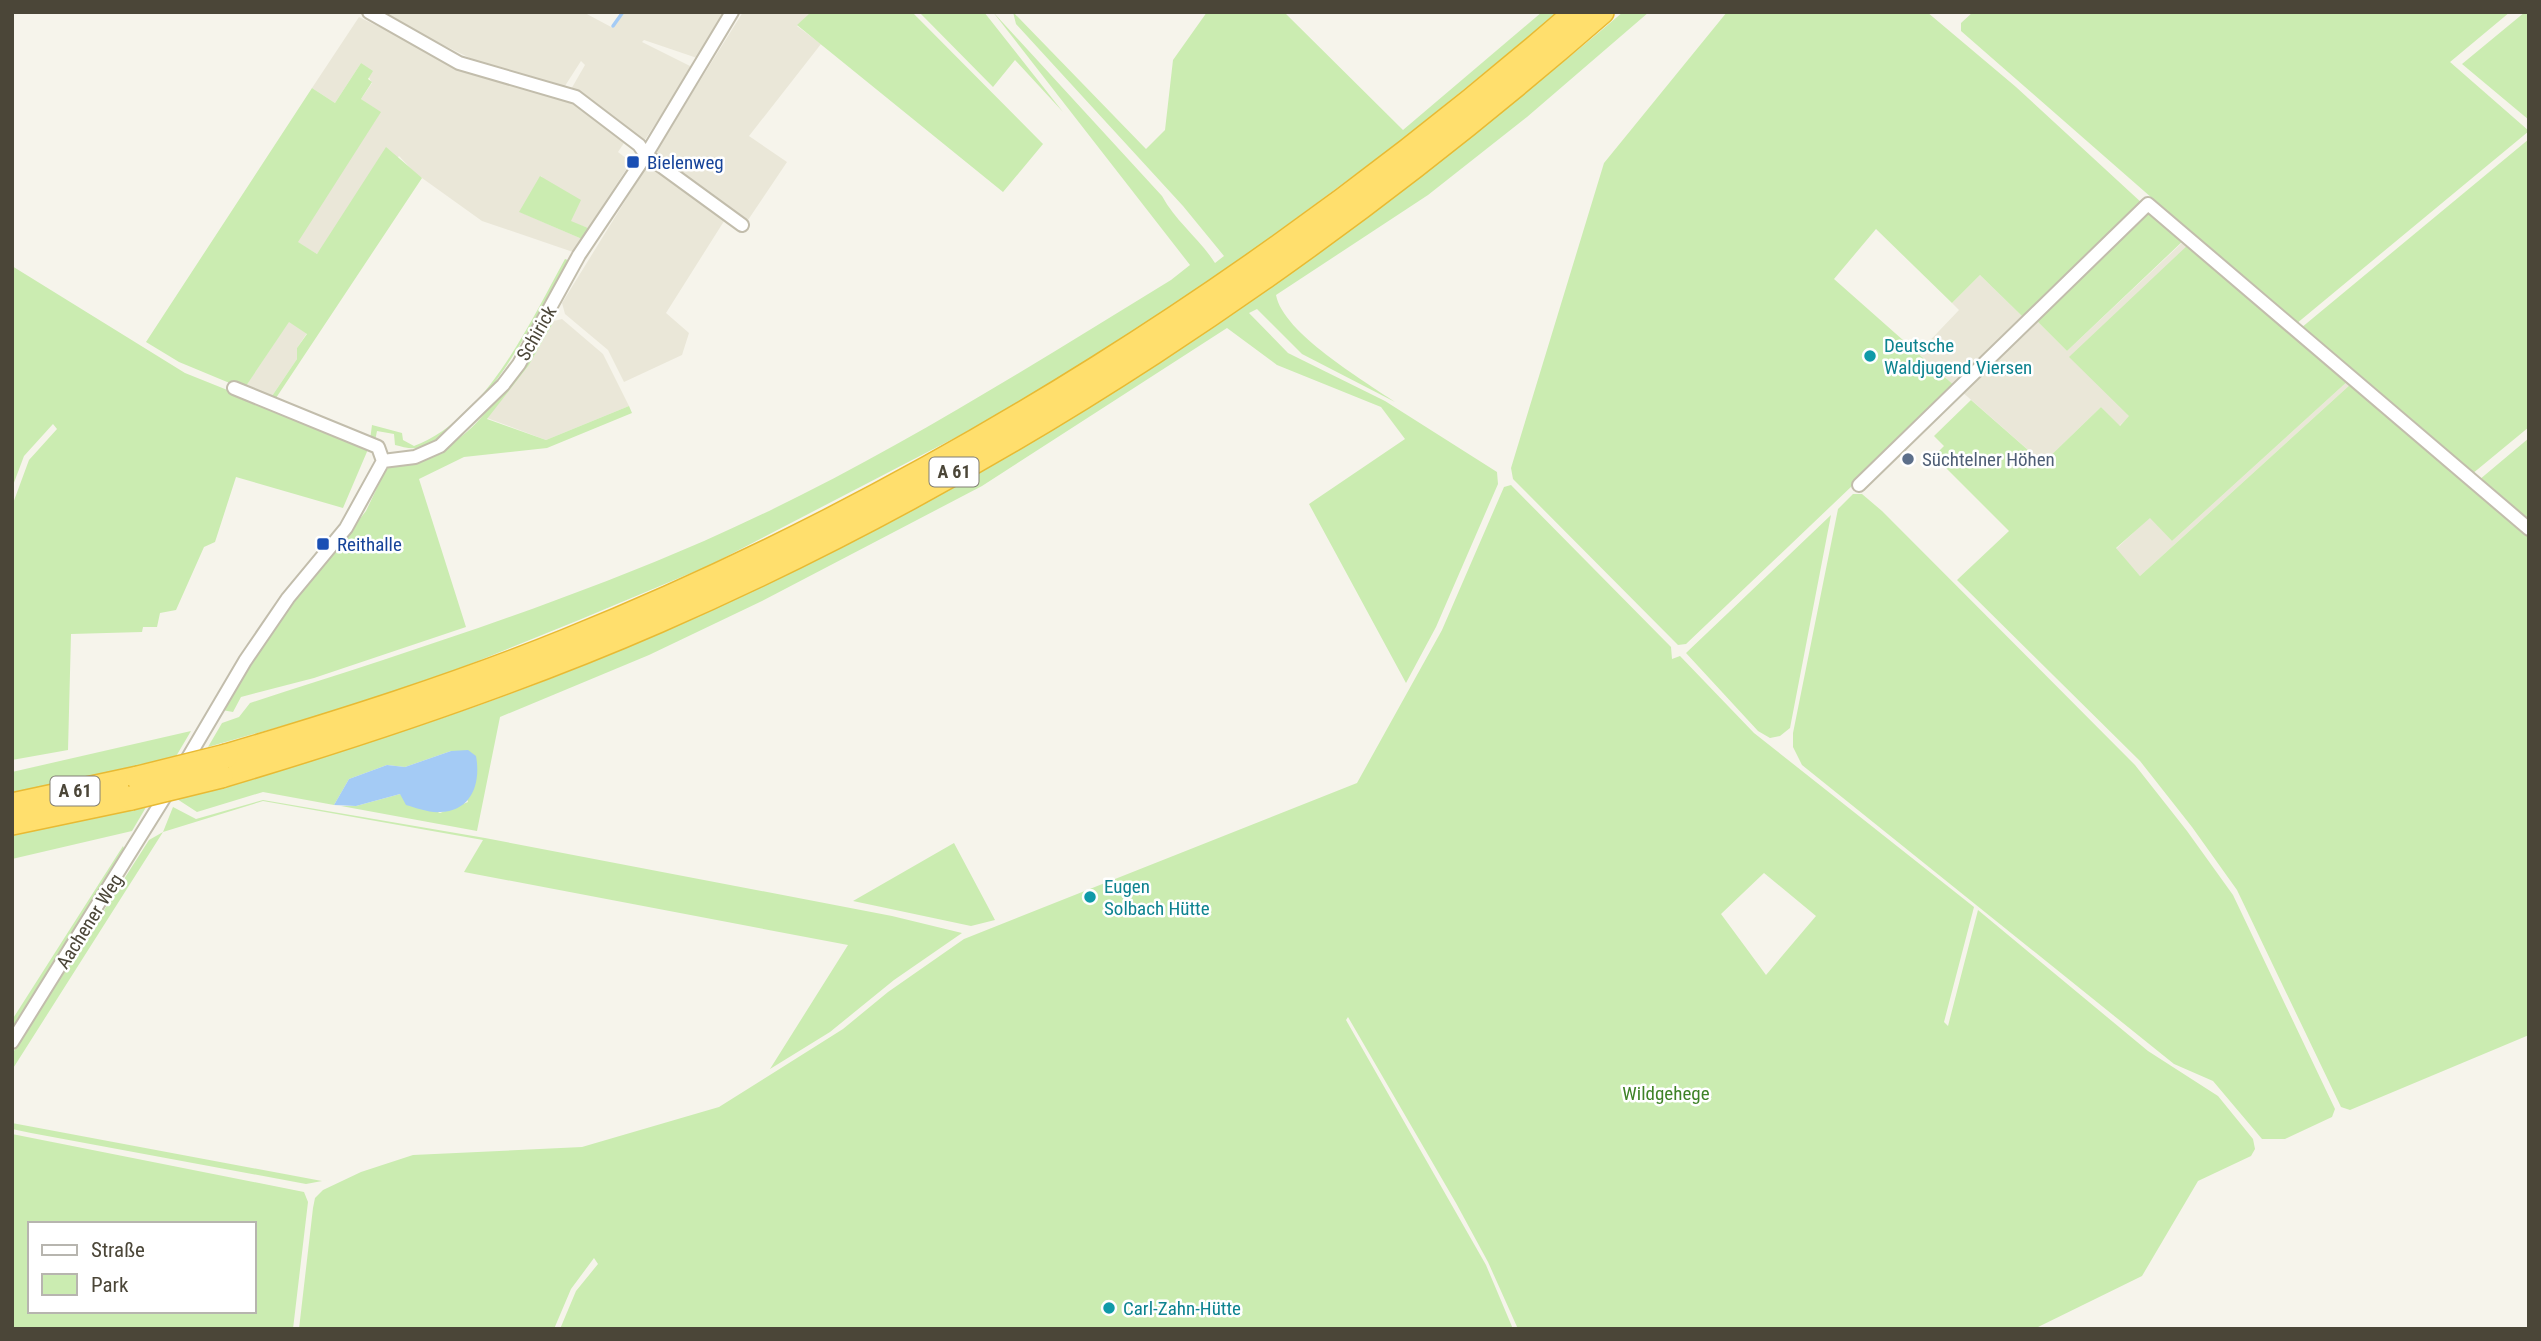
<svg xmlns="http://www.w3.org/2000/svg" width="2541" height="1341" font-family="'Roboto Condensed',sans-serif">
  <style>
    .residential { fill: #eae7d8 }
    .green { fill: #cbecb1; fill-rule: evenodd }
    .water { fill: #a4cbf5 }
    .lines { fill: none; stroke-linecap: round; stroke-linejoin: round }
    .stream { stroke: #a4cbf5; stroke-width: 3.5 }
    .minor-casing { stroke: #c2bdac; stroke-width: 16 }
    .motorway-casing { stroke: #e8ba33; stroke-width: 26 }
    .minor { stroke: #fff; stroke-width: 12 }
    .motorway { stroke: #ffdf6d; stroke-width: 23 }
    .motorway-bridge-casing { stroke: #e8ba33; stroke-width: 26; stroke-linecap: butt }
    .motorway-bridge { stroke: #ffdf6d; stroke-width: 23 }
    .transit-dot { fill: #1a4fb4; stroke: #fff; stroke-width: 2.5 }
    .culture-dot { fill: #0f9aa8; stroke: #fff; stroke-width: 2.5 }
    .service-dot { fill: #5c6f8a; stroke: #fff; stroke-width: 2.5 }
    .labels { text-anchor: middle; stroke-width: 5; stroke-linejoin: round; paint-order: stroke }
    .shield { fill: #fff; stroke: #817e74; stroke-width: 2 }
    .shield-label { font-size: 18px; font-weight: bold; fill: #4b4638 }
    .transit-label { font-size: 19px; fill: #164399; stroke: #fff; text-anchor: start }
    .street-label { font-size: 19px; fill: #4b4638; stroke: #fff }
    .culture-label { font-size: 19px; fill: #0d838f; stroke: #fff; text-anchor: start }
    .service-label { font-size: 19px; fill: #4e5e75; stroke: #fff; text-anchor: start }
    .park-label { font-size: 19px; fill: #3e8226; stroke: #fff }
  </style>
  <rect width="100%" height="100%" fill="#f6f4eb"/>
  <!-- residential -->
  <path class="residential" d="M 376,12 L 583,12 L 613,28 L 625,12 L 725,12 L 697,58 L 644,40 L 642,42 L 692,67 L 643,143 L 570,91 L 585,65 L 581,61 L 563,89 L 478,62 Z
    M 743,12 L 811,12 L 797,26 L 821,44 L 749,136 L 787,162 L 746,223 L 658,159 L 656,151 Z
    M 359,17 L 422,48 L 567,99 L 626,140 L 618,152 L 631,162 L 588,228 L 571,222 L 541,176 L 520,212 L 582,239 L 573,252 L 482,221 L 415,173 L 399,156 L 317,254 L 297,242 L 380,112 L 361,99 L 372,83 L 361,63 L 335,103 L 312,88 Z
    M 654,166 L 726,218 L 666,313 L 689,333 L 682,355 L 624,382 L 608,350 L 565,314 L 562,303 L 646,167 Z
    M 2185,240 L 2190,243 L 2130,416 L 2119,426 L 2101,407 L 2043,463 L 1961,391 L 2033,317 L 2067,351 Z
    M 1980,275 L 2024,318 L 1956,387 L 1918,353 L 1959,310 L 1952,303 Z
    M 562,319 L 603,354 L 629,406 L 546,440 L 487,418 L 529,365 L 554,321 Z
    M 289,321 L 307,333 L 297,348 L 297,359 L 270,399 L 244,389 Z
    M 2349,380 L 2352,383 L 2140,576 L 2116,549 L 2150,517 L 2172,541 Z"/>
  <!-- green -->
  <path class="green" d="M 811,12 L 912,12 L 1043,144 L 1003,192 L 797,25 Z
    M 919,12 L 984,12 L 1063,112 L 1015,60 L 993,87 Z
    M 993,12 L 1162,196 C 1176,222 1199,238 1215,263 L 1224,256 L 1183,206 L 1016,24 L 1013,12 L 1146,149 L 1165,130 L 1173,60 L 1207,12 L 1284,12 L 1403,130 L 1542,12 L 1559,12 L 1399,142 L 1206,285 L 1139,332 L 968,431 L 710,565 L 579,620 L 458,669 L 338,710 L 208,747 L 222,723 L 239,717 L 250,703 C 403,654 557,605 704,541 C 868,469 1019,373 1171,280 L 1190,265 Z
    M 1623,12 L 1649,12 L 1527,117 L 1428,195 L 1276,295 C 1283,333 1363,380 1395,402 L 1302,354 L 1257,309 L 1249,313 L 1288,353 L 1385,401 L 1497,472 L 1498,484 L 1436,627 L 1406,683 L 1309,504 L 1405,439 L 1381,407 L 1277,365 L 1227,328 L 982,486 L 762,601 L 649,655 L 500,717 L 477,831 L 341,806 L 356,806 L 400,794 L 440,813 L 468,802 L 451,751 L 405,767 L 387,765 L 349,779 L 334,805 L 263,792 L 197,812 L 177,799 L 179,796 C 305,763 430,726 552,678 C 946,525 1301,284 1623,12 Z
    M 1727,12 L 1927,12 L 2016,87 L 2143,204 L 2024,318 L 1980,275 L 1952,303 L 1876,229 L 1834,279 L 1956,387 L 1686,644 L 1678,645 L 1513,479 L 1511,468 L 1604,163 Z
    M 1973,12 L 2510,12 L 2450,62 L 2529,131 L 2296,324 L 1961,31 L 1961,23 Z
    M 2525,12 L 2529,12 L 2529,120 L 2462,64 Z
    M 361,63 L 373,71 L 368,79 L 372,82 L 361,99 L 381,112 L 298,242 L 317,254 L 386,147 L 422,178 L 274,401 L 270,399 L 297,359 L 297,348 L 307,334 L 289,322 L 244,389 L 179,362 L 146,342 L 312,88 L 335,103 Z
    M 2529,139 L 2529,427 L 2472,474 L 2301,328 Z
    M 540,176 L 581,200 L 571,221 L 588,228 L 582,239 L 519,212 Z
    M 2152,211 L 2185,239 L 2067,351 L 2033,317 L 2143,212 Z
    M 2190,243 L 2349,380 L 2172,541 L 2150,518 L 2116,548 L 2140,576 L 2352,383 L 2529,535 L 2529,1035 L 2350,1110 L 2341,1107 L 2237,890 L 2192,827 L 2140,761 L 1957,580 L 2009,531 L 1941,463 L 1943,460 L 1936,454 L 1944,446 L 1934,436 L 1971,400 L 2043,463 L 2101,407 L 2120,426 L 2129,416 L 2069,357 Z
    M 565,259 L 568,260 C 538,314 482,427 421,447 C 413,450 403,447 395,445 L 394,434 L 377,431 L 375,441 L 370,440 L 372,425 L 402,433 L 403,440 L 414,446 C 487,419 530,322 565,259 Z
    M 12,266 L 185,373 L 369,447 L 343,508 L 236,477 L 215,542 L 204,547 L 176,610 L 160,613 L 157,627 L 143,627 L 142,632 L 71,634 L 68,750 L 12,760 L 12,506 L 29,460 L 57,429 L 53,424 L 24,456 L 12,488 Z
    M 554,321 L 529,365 L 487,419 L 546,440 L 629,406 L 632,413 L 547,448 L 464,457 L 419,479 L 466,627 L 314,678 L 241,697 L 233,712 L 222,710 L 263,640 L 366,511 L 386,469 C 404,459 426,459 443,449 C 493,421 517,362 554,321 Z
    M 2529,438 L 2529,523 L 2479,480 Z
    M 1511,485 L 1671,647 L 1672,659 L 1680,656 L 1754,733 L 1974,907 L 1944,1022 L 1948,1026 L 1978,910 L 2148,1051 L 2218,1096 L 2253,1139 L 2255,1149 L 2251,1156 L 2198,1181 L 2142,1276 L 2034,1329 L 1518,1329 L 1488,1262 L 1456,1203 L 1348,1017 L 1346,1020 L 1486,1265 L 1513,1329 L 560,1329 L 576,1291 L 598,1264 L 594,1258 L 571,1289 L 554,1329 L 299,1329 L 313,1208 L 315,1198 L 323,1190 L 361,1172 L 413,1155 L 582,1147 L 719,1107 L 843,1029 L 888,992 L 964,939 L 1357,783 L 1442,630 L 1504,487 ZM 1764,873 L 1816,916 L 1766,975 L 1721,914 Z
    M 1853,494 L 1862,494 L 1882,511 L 2135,765 L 2187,831 L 2233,895 L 2335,1109 L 2332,1117 L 2285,1139 L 2262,1139 L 2213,1081 L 2174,1064 L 1802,765 L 1793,747 L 1793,733 L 1838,509 Z
    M 1831,515 L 1790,728 L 1780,736 L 1770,738 L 1758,731 L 1686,653 Z
    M 191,731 L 132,831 L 12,859 L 12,772 Z
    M 263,800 L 485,838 L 892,916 L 962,933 L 894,980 L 830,1032 L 770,1069 L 848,945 L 464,872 L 483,840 L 263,801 L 163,832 L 12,1070 L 12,1054 L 149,840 L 163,832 L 173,807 L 196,819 Z
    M 954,843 L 995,920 L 971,926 L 853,901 Z
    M 123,846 L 126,854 L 12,1032 L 12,1020 Z
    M 12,1123 L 322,1181 L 333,1179 L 306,1184 L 31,1133 L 12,1129 Z
    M 12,1134 L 304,1192 L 308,1202 L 293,1329 L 12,1329 ZM 30,1224 L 254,1224 L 254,1311 L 30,1311 Z"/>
  <!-- water -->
  <path class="water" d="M 468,750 L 476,756 C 481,783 472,811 440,812 C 430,813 416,808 406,805 L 400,794 L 356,806 L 334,805 L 349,779 L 387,765 L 405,767 L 451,751 Z"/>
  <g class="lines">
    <!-- stream -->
    <path class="stream" d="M 613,26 L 623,12"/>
    <!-- minor casing -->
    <g class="minor-casing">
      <path id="minor" d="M 369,12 L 459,63 L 576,97 L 639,145 L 646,155 L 742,225
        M 234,388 L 378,447 L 383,461
        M 1859,485 L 2148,204 L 2529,529
        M 182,768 L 245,661 L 288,598 L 346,528 L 383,461 L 415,457 L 440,446 L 503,385 L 519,364 L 579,255 L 646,155 L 732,12
        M 12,1042 L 169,790"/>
    </g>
    <!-- motorway casing -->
    <g class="motorway-casing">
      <path id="motorway" d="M 226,756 C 341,722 455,686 566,641 C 934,492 1277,272 1576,12
        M 221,776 C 369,732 516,683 658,621 C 1002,471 1320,258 1602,12
        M 12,805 L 138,778
        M 12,823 L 131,798"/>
    </g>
    <!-- minor -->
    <use href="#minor" class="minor"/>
    <!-- motorway -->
    <use href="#motorway" class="motorway"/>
    <!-- motorway-bridge casing -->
    <g class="motorway-bridge-casing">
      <path id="motorway-bridge" d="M 138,778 L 226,756
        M 131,798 L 221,776"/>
    </g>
    <!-- motorway-bridge -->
    <use href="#motorway-bridge" class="motorway-bridge"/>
  </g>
  <!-- markers -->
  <g class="transit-dot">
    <rect x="626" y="155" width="14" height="14" rx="3.5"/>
    <rect x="316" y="537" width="14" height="14" rx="3.5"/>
  </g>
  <g class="culture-dot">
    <circle cx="1870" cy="356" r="7"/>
    <circle cx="1090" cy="897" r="7"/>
    <circle cx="1109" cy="1308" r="7"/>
  </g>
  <circle class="service-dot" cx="1908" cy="459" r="7"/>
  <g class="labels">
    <!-- shield labels -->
    <g class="shield">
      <rect x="929.5" y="457.5" width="49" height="29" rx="5"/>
      <rect x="50.5" y="776.5" width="49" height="29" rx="5"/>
    </g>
    <g class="shield-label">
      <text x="954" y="478">A 61</text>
      <text x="75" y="797">A 61</text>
    </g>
    <!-- transit labels -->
    <g class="transit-label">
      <text x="647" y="169">Bielenweg</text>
      <text x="337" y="551">Reithalle</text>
    </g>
    <!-- street labels -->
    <g class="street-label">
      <text transform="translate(536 333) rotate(-60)" y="7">Schirick</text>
      <text transform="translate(89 921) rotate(-58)" y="7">Aachener Weg</text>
    </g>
    <!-- culture labels -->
    <g class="culture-label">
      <text x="1884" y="352">Deutsche<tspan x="1884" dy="22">Waldjugend Viersen</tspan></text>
      <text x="1104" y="893">Eugen<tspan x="1104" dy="22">Solbach Hütte</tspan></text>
      <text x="1123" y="1315">Carl-Zahn-Hütte</text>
    </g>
    <!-- service labels -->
    <g class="service-label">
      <text x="1922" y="466">Süchtelner Höhen</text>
    </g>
    <!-- park labels -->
    <g class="park-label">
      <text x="1666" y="1100">Wildgehege</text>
    </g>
  </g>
  <!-- border -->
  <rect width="2541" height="1341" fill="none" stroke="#4b4638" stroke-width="28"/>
  <!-- legend -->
  <rect x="28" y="1222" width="228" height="91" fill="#ffffff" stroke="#b7b5af" stroke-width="2"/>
  <rect x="42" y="1245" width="35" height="10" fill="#ffffff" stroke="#b7b5af" stroke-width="2"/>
  <text x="91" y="1257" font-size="21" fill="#4b4638">Straße</text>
  <rect x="42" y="1274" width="35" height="21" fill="#cbecb1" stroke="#b7b5af" stroke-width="2"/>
  <text x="91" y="1292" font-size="21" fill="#4b4638">Park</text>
</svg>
